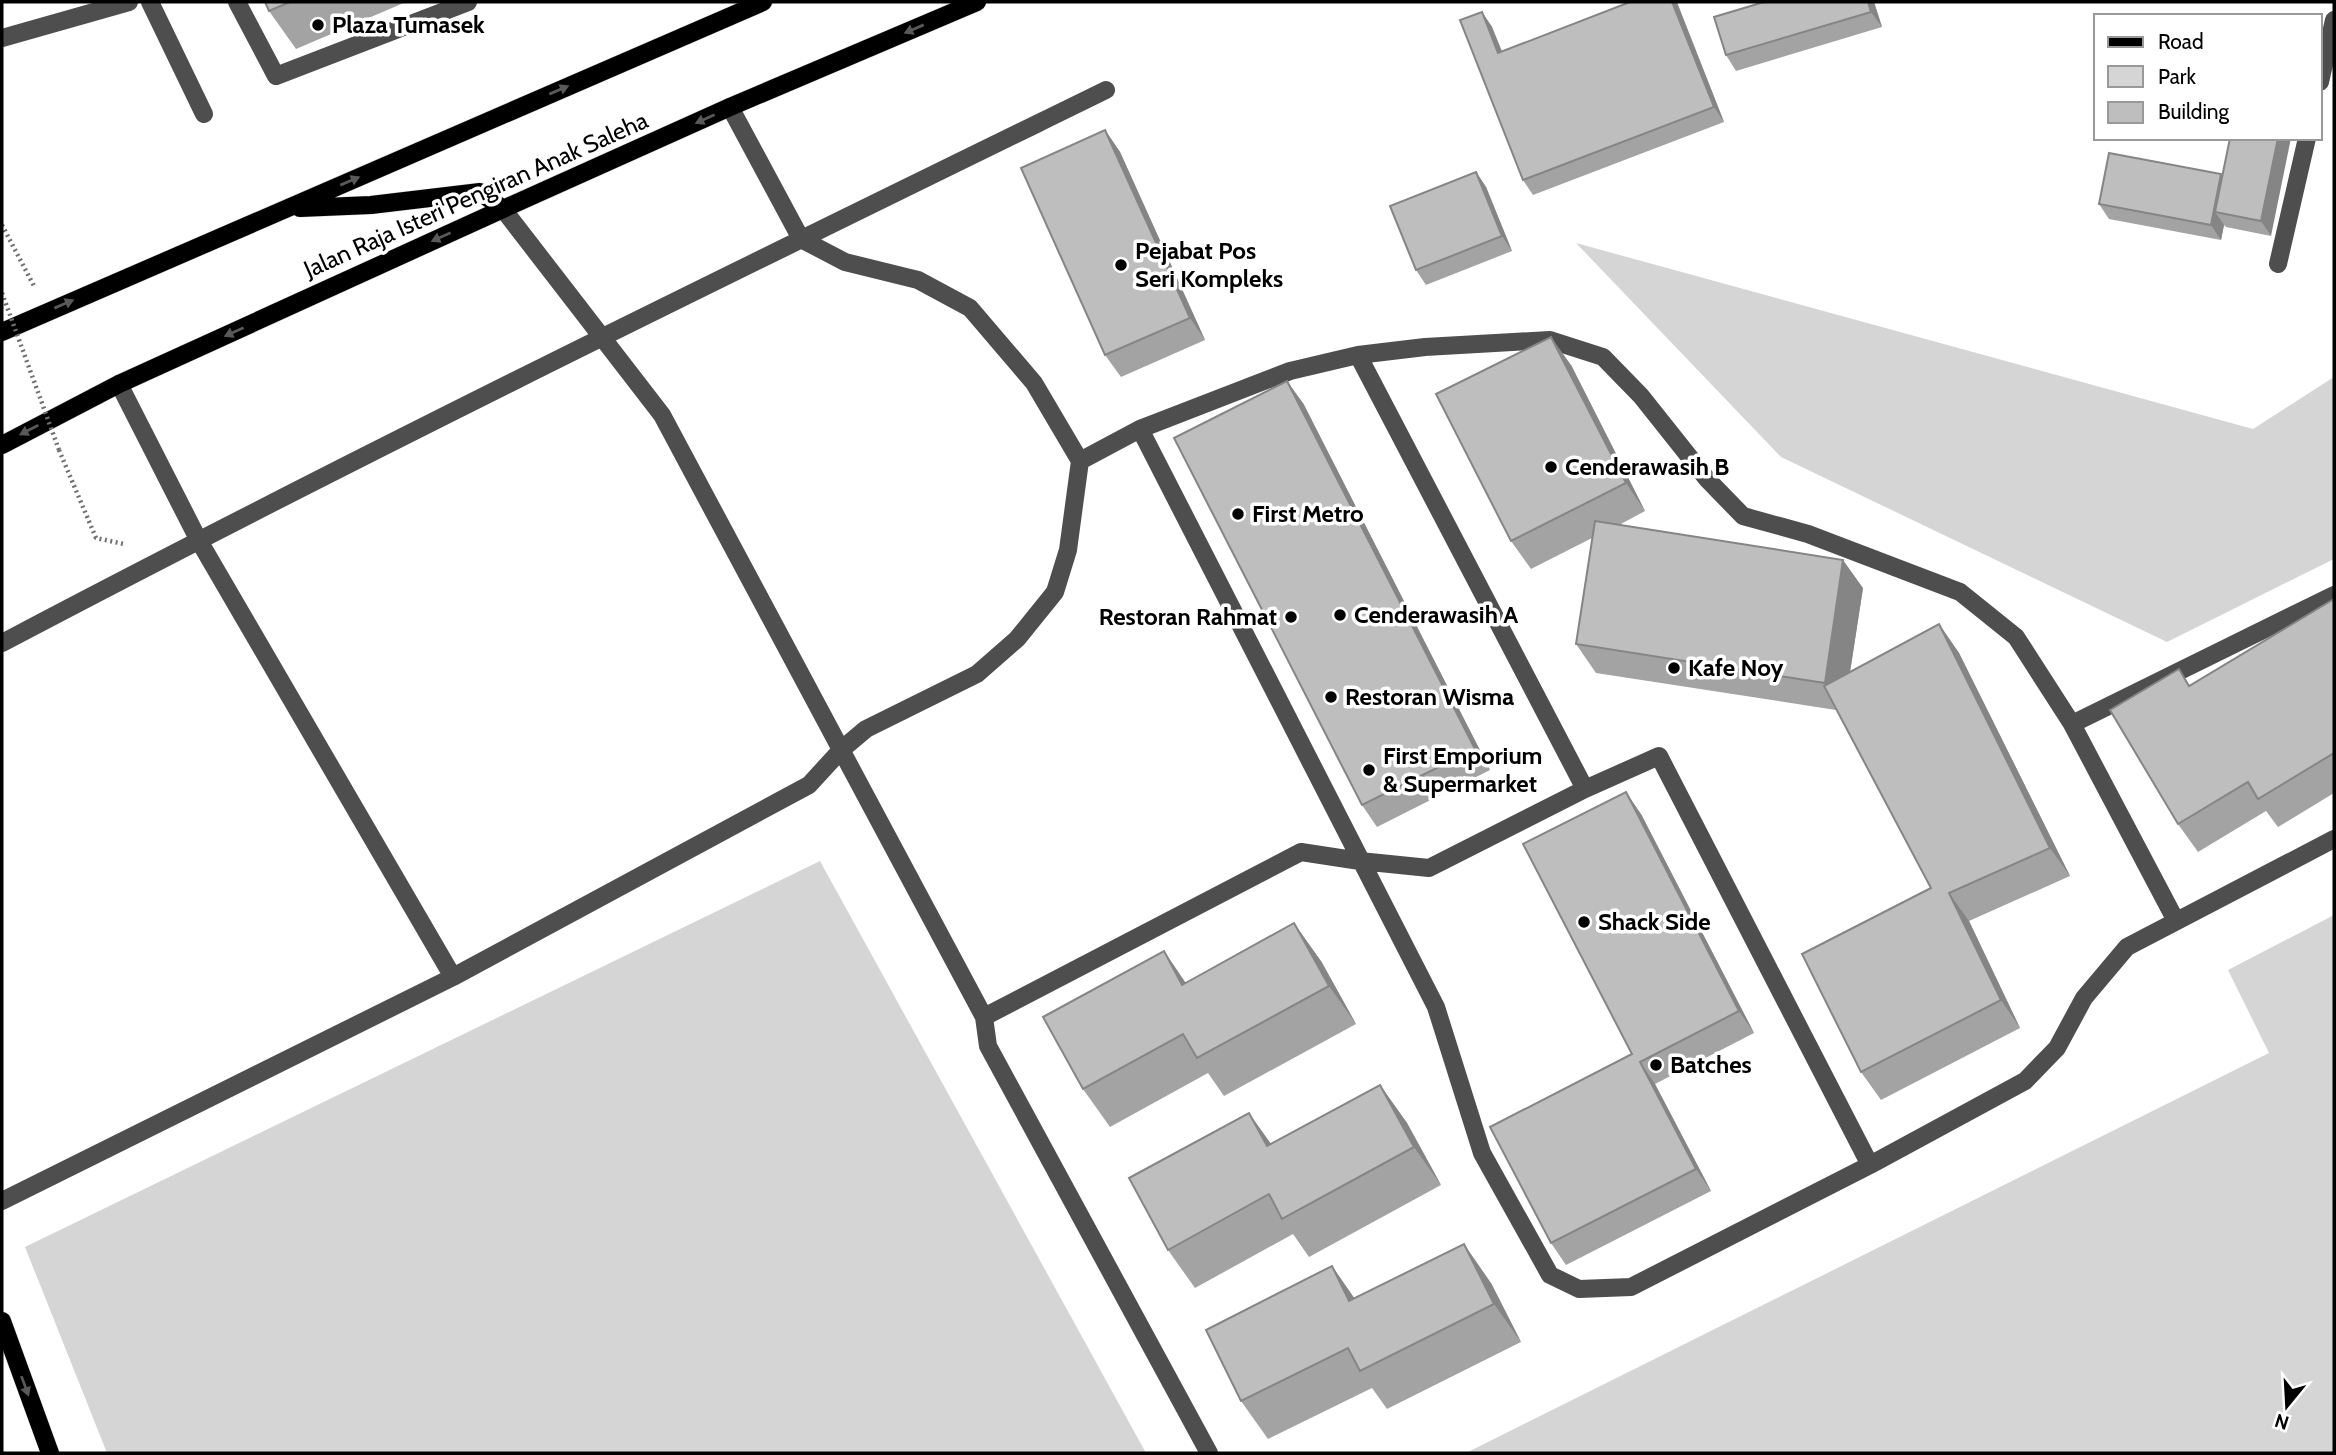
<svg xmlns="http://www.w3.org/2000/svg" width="2336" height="1455" font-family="Cabin,sans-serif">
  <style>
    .green { fill: #d5d5d5 }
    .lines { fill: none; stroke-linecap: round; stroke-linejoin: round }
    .major-casing { stroke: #dbdbdb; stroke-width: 19 }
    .path { stroke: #707070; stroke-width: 4.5; stroke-dasharray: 2 3.5; stroke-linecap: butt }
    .minor { stroke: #4e4e4e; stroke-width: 18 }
    .major { stroke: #000; stroke-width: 18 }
    .path-bridge { stroke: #707070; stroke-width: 4.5; stroke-dasharray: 2 3.5; stroke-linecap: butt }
    .wall { fill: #a3a3a3 }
    .shaded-wall { fill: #858585 }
    .building { fill: #bebebe; stroke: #858585; stroke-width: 2 }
    .oneway { fill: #595959 }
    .poi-dot { fill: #000; stroke: #fff; stroke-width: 2.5 }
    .labels { text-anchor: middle; stroke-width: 7; stroke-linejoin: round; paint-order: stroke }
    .poi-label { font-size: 24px; font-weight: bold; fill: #000; stroke: #fff; text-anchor: start }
    .street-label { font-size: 24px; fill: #000; stroke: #fff }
  </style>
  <rect width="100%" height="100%" fill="#fff"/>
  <!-- green -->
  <path class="green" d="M 1576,243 L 2253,429 L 2334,377 L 2334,559 L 2167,642 L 1781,457 Z
    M 820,861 L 1146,1453 L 107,1453 L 25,1247 Z
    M 2334,915 L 2334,1453 L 1466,1453 L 2269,1053 L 2228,970 Z"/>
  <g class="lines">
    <!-- major casing -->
    <g class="major-casing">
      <path id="major" d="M 300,208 L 371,205 L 480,192 L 503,209
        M 2,332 L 763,2
        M 2,445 L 119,384 L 503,209 L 730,107 L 977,2
        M 2,1321 L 50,1453"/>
    </g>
    <!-- path -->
    <path class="path" d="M 2,225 L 34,286
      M 59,450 L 96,538 L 124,544"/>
    <!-- minor -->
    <path class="minor" d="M 150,2 L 204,114
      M 237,2 L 276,76 L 468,2
      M 2,38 L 129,2
      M 2320,82 L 2334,20
      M 503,209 L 662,415 L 984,1017 L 988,1046 L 1209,1453
      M 2278,264 L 2307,138
      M 1358,355 L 1585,789
      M 119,384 L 198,539 L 453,977
      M 1140,429 L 1436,1007 L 1482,1153 L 1550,1275 L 1579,1289 L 1631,1287 L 1870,1165 L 2025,1081 L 2057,1048 L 2084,998 L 2127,947 L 2334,839
      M 1080,461 L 1140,429 L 1290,371 L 1358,355 L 1425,347 L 1550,340 L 1603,357 L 1641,396 L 1707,479 L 1743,516 L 1808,534 L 1960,592 L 2016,637 L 2072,724 L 2176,921
      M 2,643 C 366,451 736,271 1106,90
      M 2072,724 L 2334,595
      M 984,1017 L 1301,852 L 1360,861 L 1429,868 L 1585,789 L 1659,756 L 1870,1165
      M 2,1201 L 453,977 L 809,785 L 841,750 L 866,729 L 977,674 L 1017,639 L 1055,592 L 1068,550 L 1080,461 L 1034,383 L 970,308 L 918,280 L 845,262 L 801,239 L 730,107"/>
    <!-- major -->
    <use href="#major" class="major"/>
    <!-- path-bridge -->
    <path class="path-bridge" d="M 2,293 L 59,450"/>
  </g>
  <!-- wall -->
  <path class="wall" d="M 265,2 L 406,2 L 296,49 L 269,11 Z
    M 1677,2 L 1724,122 L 1533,195 L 1523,180 L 1482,12 L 1492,27 L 1502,51 Z
    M 1764,2 L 1874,2 L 1882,27 L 1736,71 L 1726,55 Z
    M 1105,130 L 1120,152 L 1205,340 L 1121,377 L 1105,355 Z
    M 2230,138 L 2271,236 L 2226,227 L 2224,225 L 2221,240 L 2109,219 L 2099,204 L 2222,176 Z
    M 1476,172 L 1486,187 L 1512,251 L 1426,285 L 1416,270 Z
    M 1571,365 L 1645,511 L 1619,525 L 1863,588 L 1850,672 L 1939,624 L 1959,653 L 2070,876 L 1969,921 L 2020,1028 L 1881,1100 L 1861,1072 L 1931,888 L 1836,710 L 1596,673 L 1576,644 L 1592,538 L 1531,569 L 1511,541 Z
    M 1303,403 L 1490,770 L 1377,827 L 1362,805 Z
    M 2334,599 L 2334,793 L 2278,827 L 2266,811 L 2198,852 L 2178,824 L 2191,685 Z
    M 1641,814 L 1754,1033 L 1655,1084 L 1711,1191 L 1566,1265 L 1551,1243 L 1632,1054 Z
    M 1164,951 L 1186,983 L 1321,961 L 1356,1024 L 1224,1096 L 1208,1073 L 1110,1127 L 1083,1089 Z
    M 1380,1085 L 1407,1123 L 1441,1185 L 1309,1257 L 1293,1234 L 1195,1288 L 1168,1250 L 1271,1144 Z
    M 1332,1266 L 1354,1298 L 1491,1283 L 1521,1342 L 1387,1409 L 1372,1388 L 1268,1439 L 1241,1401 Z"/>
  <!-- shaded-wall -->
  <path class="shaded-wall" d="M 1672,2 L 1677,3 L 1724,122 L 1714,107 Z
    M 1868,2 L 1874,2 L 1882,27 L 1871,12 Z
    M 1482,12 L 1492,27 L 1508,68 L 1498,53 Z
    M 1105,130 L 1120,152 L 1205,340 L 1190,318 Z
    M 2278,138 L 2291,138 L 2271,236 L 2261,221 Z
    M 1476,172 L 1486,187 L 1512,251 L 1502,236 Z
    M 2221,174 L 2231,189 L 2215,212 L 2224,225 L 2221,240 L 2211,225 Z
    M 1551,337 L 1571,365 L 1645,511 L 1626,483 Z
    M 1287,381 L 1303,403 L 1490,770 L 1475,749 Z
    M 1843,560 L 1863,588 L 1844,711 L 1825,683 Z
    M 1939,624 L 1959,653 L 2070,876 L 2050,848 Z
    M 1626,792 L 1641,814 L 1754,1033 L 1739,1011 Z
    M 1949,893 L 1969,921 L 2020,1028 L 2001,1000 Z
    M 1294,923 L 1321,961 L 1356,1024 L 1329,986 Z
    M 1164,951 L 1190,990 L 1182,985 Z
    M 1640,1062 L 1655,1084 L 1711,1191 L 1696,1169 Z
    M 1380,1085 L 1407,1123 L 1441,1185 L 1414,1147 Z
    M 1249,1113 L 1276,1151 L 1267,1146 Z
    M 1464,1244 L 1491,1283 L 1521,1342 L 1494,1304 Z
    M 1332,1266 L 1359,1305 L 1349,1301 Z"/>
  <!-- building -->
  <path class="building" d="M 265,2 L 290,2 L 269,11 Z
    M 1630,2 L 1672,2 L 1714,107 L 1523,180 L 1460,20 L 1482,12 L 1498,53 Z
    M 1764,2 L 1868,2 L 1871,12 L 1726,55 L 1714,17 Z
    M 1105,130 L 1190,318 L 1105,355 L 1021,168 Z
    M 2230,138 L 2278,138 L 2261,221 L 2215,212 Z
    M 2109,153 L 2221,174 L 2211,225 L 2099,204 Z
    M 1476,172 L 1502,236 L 1416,270 L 1390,206 Z
    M 1551,337 L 1626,483 L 1511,541 L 1436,394 Z
    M 1287,381 L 1475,749 L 1362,805 L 1174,438 Z
    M 1595,521 L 1843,560 L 1825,683 L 1576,644 Z
    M 2334,599 L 2334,753 L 2258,799 L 2248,782 L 2178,824 L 2110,710 L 2179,669 L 2189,686 Z
    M 1939,624 L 2050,848 L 1949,893 L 2001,1000 L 1861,1072 L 1802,954 L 1931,888 L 1824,686 Z
    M 1626,792 L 1739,1011 L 1640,1062 L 1696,1169 L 1551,1243 L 1490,1127 L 1632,1054 L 1523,844 Z
    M 1294,923 L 1329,986 L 1197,1058 L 1183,1034 L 1083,1089 L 1043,1017 L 1164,951 L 1182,985 Z
    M 1380,1085 L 1414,1147 L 1282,1219 L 1269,1194 L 1168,1250 L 1129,1178 L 1249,1113 L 1267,1146 Z
    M 1464,1244 L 1494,1304 L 1360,1371 L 1348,1348 L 1241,1401 L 1206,1330 L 1332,1266 L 1349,1301 Z"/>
  <!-- one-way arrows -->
  <defs><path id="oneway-solid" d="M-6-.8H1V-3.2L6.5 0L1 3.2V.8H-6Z" transform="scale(1.75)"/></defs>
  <g class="oneway">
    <use href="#oneway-solid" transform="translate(914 29) rotate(157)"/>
    <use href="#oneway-solid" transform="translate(559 90) rotate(-23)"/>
    <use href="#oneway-solid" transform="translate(705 119) rotate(156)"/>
    <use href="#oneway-solid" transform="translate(350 181) rotate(-23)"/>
    <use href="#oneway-solid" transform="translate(441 237) rotate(156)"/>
    <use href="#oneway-solid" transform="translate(64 304) rotate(-23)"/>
    <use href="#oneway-solid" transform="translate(234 332) rotate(156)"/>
    <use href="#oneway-solid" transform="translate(29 430) rotate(153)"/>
    <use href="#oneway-solid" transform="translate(25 1386) rotate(70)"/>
  </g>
  <!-- markers -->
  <g class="poi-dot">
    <circle cx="318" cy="25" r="7"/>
    <circle cx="1121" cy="265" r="7"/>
    <circle cx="1551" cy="467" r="7"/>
    <circle cx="1238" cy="514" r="7"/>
    <circle cx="1340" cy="615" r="7"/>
    <circle cx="1291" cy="617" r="7"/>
    <circle cx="1674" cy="668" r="7"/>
    <circle cx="1331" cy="697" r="7"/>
    <circle cx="1369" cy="770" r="7"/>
    <circle cx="1584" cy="922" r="7"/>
    <circle cx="1656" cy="1065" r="7"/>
  </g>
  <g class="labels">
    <!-- poi labels -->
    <g class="poi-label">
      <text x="332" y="33">Plaza Tumasek</text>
      <text x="1135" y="259">Pejabat Pos<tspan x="1135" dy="28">Seri Kompleks</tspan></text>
      <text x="1565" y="475">Cenderawasih B</text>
      <text x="1252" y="522">First Metro</text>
      <text x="1354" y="623">Cenderawasih A</text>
      <text x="1277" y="625" text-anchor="end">Restoran Rahmat</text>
      <text x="1688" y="676">Kafe Noy</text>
      <text x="1345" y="705">Restoran Wisma</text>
      <text x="1383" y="764">First Emporium<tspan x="1383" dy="28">&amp; Supermarket</tspan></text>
      <text x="1598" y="930">Shack Side</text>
      <text x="1670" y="1073">Batches</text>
    </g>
    <!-- street labels -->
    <g class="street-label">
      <text transform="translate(476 195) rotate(-24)" y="8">Jalan Raja Isteri Pengiran Anak Saleha</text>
    </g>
  </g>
  <!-- border -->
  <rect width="2336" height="1455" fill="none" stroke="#000000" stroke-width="7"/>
  <!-- legend -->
  <rect x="2094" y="14" width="228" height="126" fill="#ffffff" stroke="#999999" stroke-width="2"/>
  <rect x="2108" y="37" width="35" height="10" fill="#000000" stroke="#999999" stroke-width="2"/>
  <text x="2158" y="49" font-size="21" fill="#000000">Road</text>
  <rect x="2108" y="66" width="35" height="21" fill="#d5d5d5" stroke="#999999" stroke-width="2"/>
  <text x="2158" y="84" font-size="21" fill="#000000">Park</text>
  <rect x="2108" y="102" width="35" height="21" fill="#bebebe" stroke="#999999" stroke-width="2"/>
  <text x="2158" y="119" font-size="21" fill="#000000">Building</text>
  <!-- north arrow -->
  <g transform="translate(2287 1406) rotate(198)" stroke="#ffffff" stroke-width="5" paint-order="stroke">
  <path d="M0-5L12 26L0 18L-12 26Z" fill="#000000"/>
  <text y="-10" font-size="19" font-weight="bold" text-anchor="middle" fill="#000000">N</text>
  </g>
</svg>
